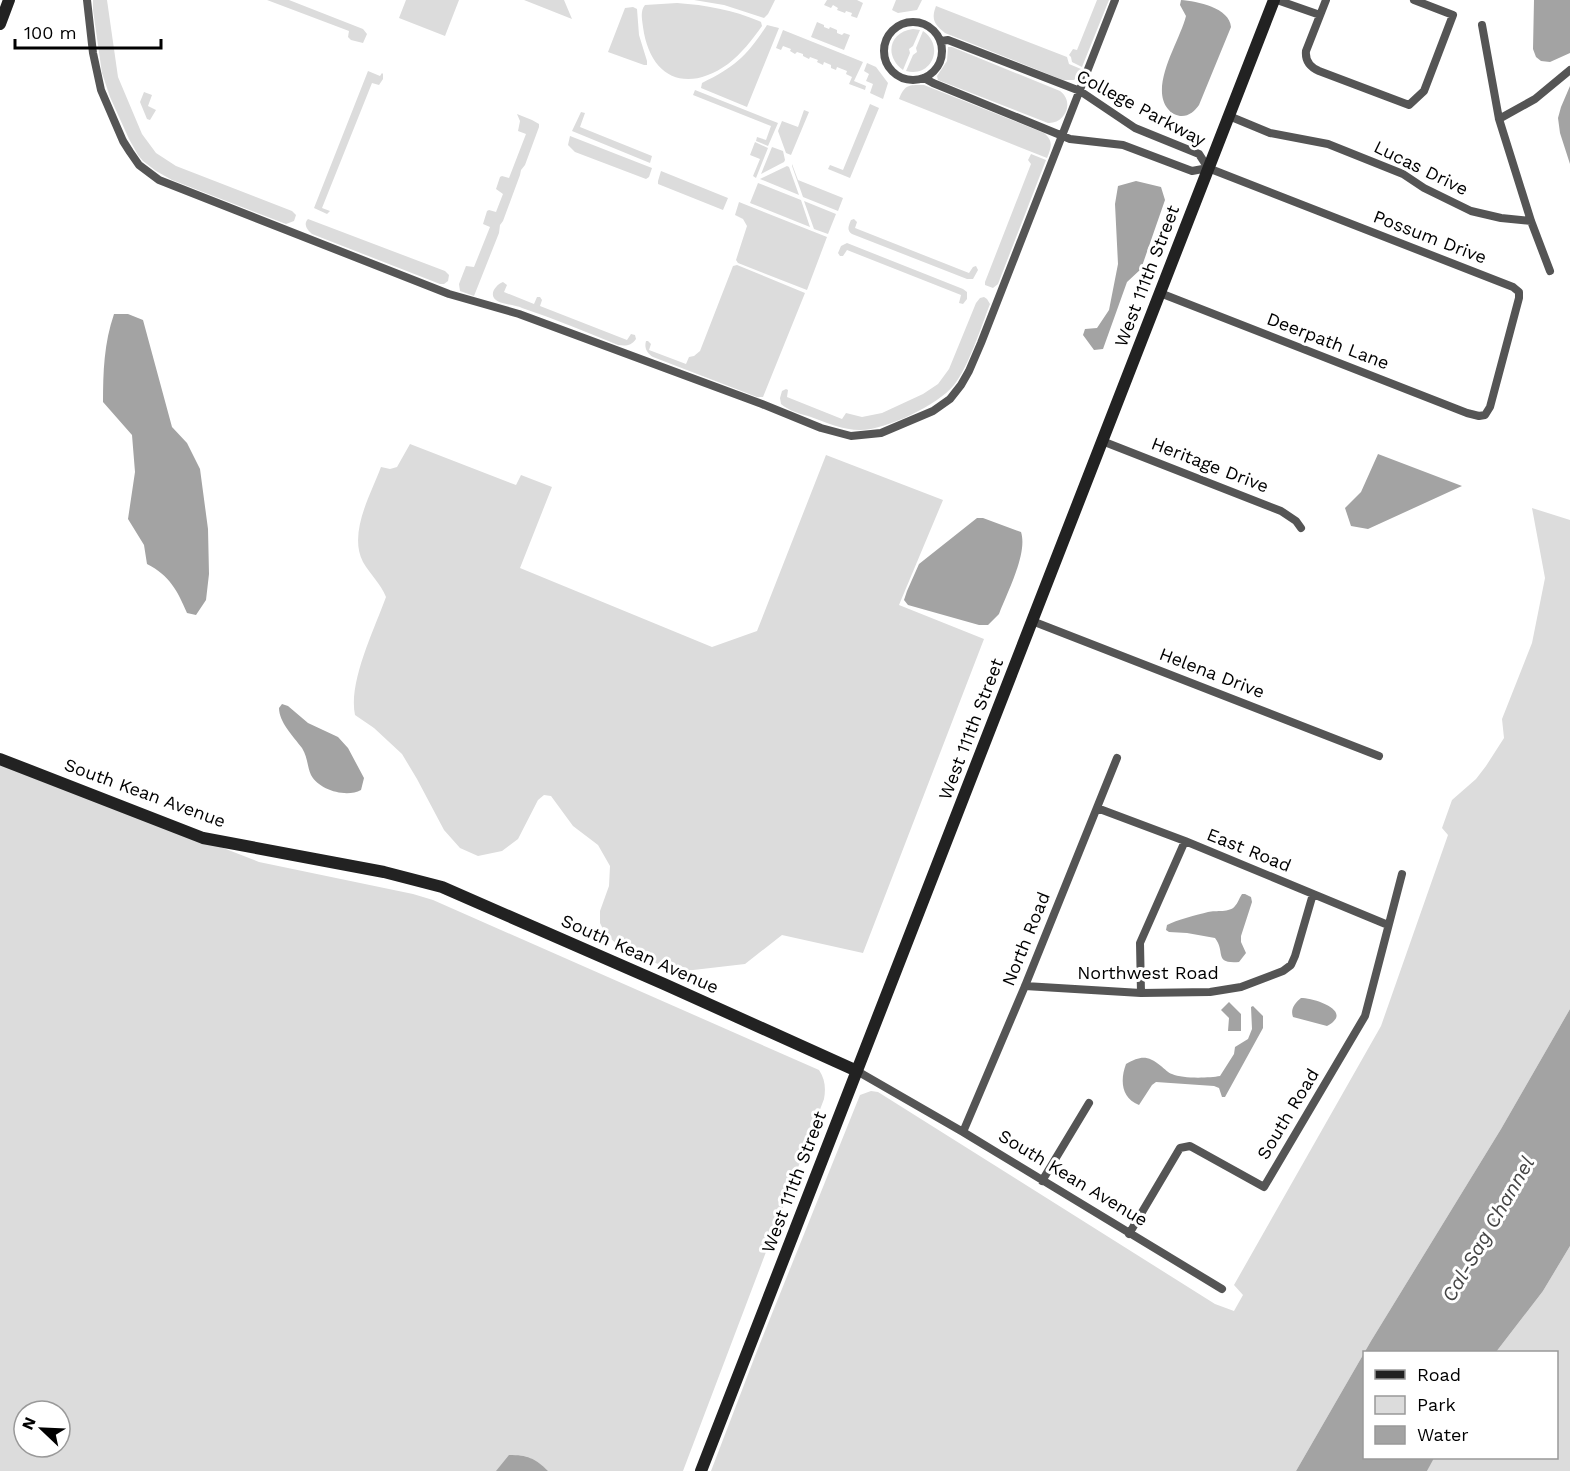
<svg xmlns="http://www.w3.org/2000/svg" width="1570" height="1471" font-family="'Work Sans',sans-serif">
  <style>
    .green { fill: #dcdcdc; fill-rule: evenodd }
    .water { fill: #a3a3a3 }
    .lines { fill: none; stroke-linecap: round; stroke-linejoin: round }
    .street { stroke: #555; stroke-width: 8 }
    .secondary { stroke: #222; stroke-width: 12 }
    .labels { text-anchor: middle; stroke-width: 6; stroke-linejoin: round; paint-order: stroke }
    .street-label { font-size: 18px; fill: #000; stroke: #fff }
    .water-label { font-size: 20px; font-style: italic; fill: #444; stroke: #fff }
  </style>
  <rect width="100%" height="100%" fill="#fff"/>
  <!-- green -->
  <path class="green" d="M 93,0 L 107,0 L 118,77 L 142,134 L 156,153 L 176,166 L 292,211 L 296,215 L 294,221 L 286,224 L 172,180 L 156,171 L 143,161 L 138,155 L 129,139 L 110,97 L 102,73 L 93,10 Z
    M 267,0 L 289,0 L 363,29 L 367,34 L 363,43 L 351,40 L 348,37 L 349,31 Z
    M 406,0 L 459,0 L 445,36 L 399,18 Z
    M 524,0 L 564,0 L 572,19 Z
    M 694,0 L 775,0 L 768,14 L 764,18 L 724,5 Z
    M 827,0 L 857,0 L 863,3 L 857,18 L 851,16 L 852,13 L 846,11 L 845,13 L 837,10 L 838,8 L 833,5 L 831,8 L 824,5 Z
    M 896,0 L 922,0 L 917,10 L 898,13 L 892,10 Z
    M 1097,0 L 1109,0 L 1082,67 L 1072,62 L 1071,57 L 1069,55 L 1073,49 L 1077,50 Z
    M 677,3 C 706,5 733,10 759,21 L 761,22 L 762,26 C 752,40 742,53 728,64 C 686,94 650,78 643,27 C 642,19 640,11 645,5 Z
    M 936,6 L 1067,57 L 1069,64 L 1081,69 L 1079,75 L 1074,80 L 1063,80 L 945,33 C 934,24 931,19 936,6 Z
    M 633,7 L 637,9 L 639,35 L 647,61 L 647,65 L 644,65 L 608,52 L 625,8 Z
    M 817,22 L 824,25 L 824,27 L 829,29 L 830,27 L 837,30 L 837,33 L 842,35 L 844,33 L 850,35 L 844,50 L 811,37 Z
    M 767,25 L 779,28 L 747,107 L 701,88 L 702,83 C 735,67 747,56 767,25 Z
    M 913,29 L 920,30 L 913,46 L 909,49 L 910,53 L 903,70 C 884,56 889,32 913,29 Z
    M 783,30 L 863,62 L 854,81 L 866,86 L 865,90 L 849,84 L 852,77 L 846,74 L 847,71 L 837,67 L 836,70 L 831,68 L 831,65 L 824,62 L 823,65 L 817,62 L 818,60 L 810,57 L 809,59 L 803,56 L 803,54 L 797,52 L 795,54 L 790,51 L 791,49 L 783,46 L 781,50 L 776,48 Z
    M 923,31 C 945,46 932,78 906,71 L 913,55 L 917,52 L 916,48 Z
    M 948,47 L 952,47 L 1060,91 C 1075,102 1065,124 1048,123 L 938,80 L 937,76 L 947,61 Z
    M 867,63 L 876,67 L 888,83 L 883,99 L 870,93 L 873,84 L 866,81 L 869,74 L 864,71 Z
    M 368,71 L 380,76 L 382,73 L 383,74 L 383,79 L 379,85 L 372,83 L 322,208 L 330,211 L 327,214 L 314,208 Z
    M 924,85 L 1044,133 C 1054,141 1051,148 1047,158 L 899,99 C 905,84 909,85 924,85 Z
    M 695,90 L 778,123 L 768,146 L 756,141 L 757,137 L 766,140 L 771,126 L 693,95 Z
    M 144,92 L 152,95 L 148,106 L 156,110 L 150,120 L 147,119 L 140,102 Z
    M 870,104 L 879,108 L 850,178 L 828,169 L 830,165 L 843,170 Z
    M 804,110 L 809,112 L 791,155 L 786,153 L 778,131 L 782,121 L 798,127 Z
    M 581,112 L 585,113 L 580,127 L 652,156 L 650,163 L 572,131 Z
    M 517,114 L 532,120 L 539,124 L 539,127 L 525,165 L 521,170 L 520,175 L 503,221 L 500,225 L 499,233 L 474,296 L 460,291 L 459,284 L 466,266 L 474,267 L 490,227 L 483,224 L 487,211 L 489,210 L 496,212 L 503,194 L 496,189 L 500,177 L 502,176 L 509,178 L 526,134 L 518,131 L 520,121 Z
    M 570,136 L 652,168 L 649,177 L 646,179 L 575,152 L 568,145 Z
    M 755,142 L 768,148 L 756,178 L 753,176 L 760,159 L 750,155 Z
    M 772,147 L 783,151 L 785,160 L 784,162 L 761,174 Z
    M 1031,154 L 1046,160 L 998,284 L 993,288 L 985,285 L 985,282 L 1031,164 L 1028,160 Z
    M 792,164 L 798,180 L 843,198 L 838,211 L 803,197 L 792,166 Z
    M 787,166 L 789,167 L 799,195 L 760,179 Z
    M 661,171 L 728,198 L 723,210 L 658,184 L 658,181 Z
    M 758,183 L 801,200 L 810,227 L 750,203 Z
    M 804,201 L 836,214 L 828,234 L 814,229 Z
    M 739,202 L 827,237 L 807,290 L 738,263 L 736,260 L 747,226 L 743,219 L 735,215 Z
    M 308,219 L 445,271 L 449,275 L 448,281 L 444,284 L 440,284 L 312,234 C 307,230 303,224 308,219 Z
    M 854,219 L 857,222 L 855,228 L 969,273 L 973,267 L 976,266 L 978,270 L 973,279 L 967,279 L 852,234 C 846,230 849,225 851,220 Z
    M 847,243 L 963,289 L 967,292 L 967,299 L 963,304 L 959,303 L 961,295 L 847,250 L 843,256 L 840,256 L 838,253 L 841,246 Z
    M 737,265 L 805,293 L 763,397 L 757,397 L 653,357 C 647,353 644,348 646,341 L 648,341 L 651,344 L 649,350 L 686,364 L 689,357 L 694,356 L 700,351 L 733,266 Z
    M 503,282 L 507,285 L 504,292 L 534,304 L 537,297 L 540,297 L 542,300 L 540,306 L 627,340 L 631,334 L 635,335 L 636,339 C 631,346 626,346 618,345 C 586,332 555,319 522,308 C 516,305 500,304 496,300 C 488,294 497,284 503,282 Z
    M 984,297 L 987,299 L 990,304 C 981,327 969,366 954,385 C 938,405 886,430 860,430 C 843,430 827,423 811,417 C 801,414 789,411 781,404 L 780,398 L 782,391 L 786,389 L 788,390 L 787,397 L 842,419 L 846,413 L 862,417 L 882,413 L 923,394 L 938,384 L 949,369 L 976,303 L 980,298 Z
    M 410,444 L 516,485 L 521,475 L 552,487 L 520,568 L 712,647 L 757,631 L 826,455 L 943,500 L 899,605 L 984,639 L 863,953 L 782,935 L 745,964 L 676,972 L 622,948 L 606,935 L 600,923 L 600,911 L 609,886 L 610,866 L 598,845 L 573,826 L 551,796 L 544,795 L 538,800 L 518,839 L 502,851 L 478,856 L 460,848 L 444,830 L 417,779 L 402,754 L 374,728 L 355,715 C 348,682 375,628 386,597 C 381,584 370,574 363,562 C 348,533 371,494 381,467 L 390,469 L 397,467 Z
    M 1532,508 L 1570,520 L 1570,1009 L 1501,1129 L 1371,1341 L 1296,1471 L 711,1471 L 757,1351 L 860,1095 L 871,1091 L 878,1092 L 1215,1304 L 1234,1311 L 1243,1295 L 1234,1285 L 1381,1026 L 1448,835 L 1442,828 L 1452,800 L 1476,779 L 1486,766 L 1504,738 L 1502,719 L 1532,643 L 1545,578 Z
    M 0,761 L 259,862 L 413,894 L 433,900 L 819,1070 C 825,1079 826,1088 824,1099 L 683,1471 L 0,1471 ZM 24,1411 L 60,1411 L 60,1447 L 24,1447 Z
    M 1570,1246 L 1570,1471 L 1427,1471 L 1433,1458 L 1556,1458 L 1556,1352 L 1496,1352 L 1543,1291 Z"/>
  <!-- water -->
  <path class="water" d="M 1181,0 C 1197,1 1230,8 1231,27 L 1199,105 C 1195,111 1188,117 1180,116 C 1175,115 1171,113 1168,109 C 1149,86 1180,41 1186,16 L 1180,5 Z
    M 1534,0 L 1570,0 L 1570,53 L 1550,62 L 1541,61 L 1536,57 L 1533,49 Z
    M 1570,86 L 1570,164 L 1560,133 L 1558,118 L 1561,107 Z
    M 1136,181 L 1161,187 L 1165,200 L 1141,269 L 1127,282 L 1103,349 L 1094,350 L 1083,335 L 1085,329 L 1097,328 L 1109,310 L 1118,264 L 1115,204 L 1118,186 Z
    M 114,314 L 128,314 L 143,320 L 172,427 L 187,443 L 200,469 L 208,529 L 209,574 L 206,600 L 196,615 L 187,613 C 177,590 170,576 147,564 L 144,545 L 128,519 L 135,472 L 132,435 L 103,402 C 103,372 104,343 114,314 Z
    M 1378,454 L 1462,486 L 1368,529 L 1351,526 L 1345,508 L 1361,492 Z
    M 977,518 L 983,518 L 1021,532 C 1028,553 1007,593 999,614 L 988,625 L 979,625 L 908,605 L 904,600 L 907,591 L 919,564 Z
    M 282,704 L 288,706 L 308,723 L 338,737 L 348,748 L 364,778 L 361,790 C 346,798 319,790 311,775 C 307,766 308,758 302,748 C 293,736 279,722 279,708 Z
    M 1242,894 L 1245,894 L 1251,897 L 1252,902 L 1241,936 L 1241,942 L 1246,953 L 1239,962 C 1213,964 1226,952 1215,938 L 1187,933 L 1169,932 L 1166,930 L 1167,925 C 1176,920 1197,915 1208,912 C 1216,910 1230,913 1235,906 C 1238,903 1239,898 1242,894 Z
    M 1301,998 C 1314,998 1355,1011 1327,1026 L 1293,1017 C 1290,1009 1295,1003 1301,998 Z
    M 1229,1002 L 1241,1014 L 1241,1031 L 1228,1031 L 1229,1018 L 1221,1010 Z
    M 1253,1006 L 1263,1016 L 1263,1028 L 1225,1097 L 1222,1097 L 1219,1088 L 1214,1086 L 1156,1082 L 1152,1085 L 1139,1105 C 1121,1098 1120,1080 1126,1064 C 1141,1056 1147,1055 1161,1066 C 1165,1069 1168,1073 1172,1074 C 1183,1079 1209,1078 1220,1076 L 1234,1054 L 1235,1047 L 1248,1039 L 1252,1029 L 1251,1007 Z
    M 1570,1009 L 1570,1246 L 1543,1291 L 1496,1352 L 1364,1352 L 1364,1458 L 1434,1458 L 1427,1471 L 1296,1471 L 1371,1341 L 1501,1129 Z
    M 509,1455 C 527,1455 535,1458 548,1471 L 496,1471 Z"/>
  <g class="lines">
    <!-- street -->
    <path class="street" d="M 87,0 L 93,53 L 101,90 L 123,141 L 130,152 L 139,165 L 159,180 L 449,294 L 519,314 L 762,404 L 821,428 L 851,436 L 881,433 L 933,411 L 950,399 L 961,385 L 969,371 L 981,343 L 1115,0
      M 1277,0 L 1320,15
      M 1326,0 L 1306,51 C 1305,61 1310,67 1319,71 L 1409,105 L 1424,91 L 1453,15 L 1414,0
      M884 51a29 29 0 1 1 58 0a29 29 0 1 1-58 0Z
      M 1482,25 L 1499,119 L 1531,221 L 1550,271
      M 941,41 L 948,40 L 1080,91 L 1135,128 L 1199,154 L 1208,168
      M 924,78 L 933,83 L 1070,139 L 1123,145 L 1192,171 L 1208,168
      M 1229,116 L 1270,133 L 1328,144 L 1403,174 L 1424,188 L 1471,211 L 1501,218 L 1531,221
      M 1499,119 L 1535,99 L 1570,70
      M 1160,293 L 1467,413 L 1479,416 L 1485,415 L 1490,407 L 1519,298 L 1519,292 L 1513,287 L 1208,168
      M 1102,441 L 1281,511 L 1296,521 L 1301,528
      M 1032,621 L 1379,756
      M 1097,808 L 1185,841 L 1388,925
      M 1025,986 L 1141,993 L 1210,992 L 1241,987 L 1283,971 L 1291,965 L 1295,956 L 1313,894
      M 1141,993 L 1140,943 L 1185,841
      M 857,1071 L 963,1132 L 1222,1289
      M 963,1132 L 1025,986 L 1117,758
      M 1042,1181 L 1089,1103
      M 1129,1234 L 1180,1148 L 1190,1146 L 1264,1187 L 1365,1016 L 1402,874"/>
    <!-- secondary -->
    <path class="secondary" d="M 0,24 L 9,0
      M 0,759 L 203,838 L 384,872 L 442,887 L 664,984 L 857,1071
      M 701,1471 L 1274,0"/>
  </g>
  <g class="labels">
    <!-- street labels -->
    <g class="street-label">
      <text transform="translate(1141 108) rotate(28)" y="6">College Parkway</text>
      <text transform="translate(1421 168) rotate(26)" y="6">Lucas Drive</text>
      <text transform="translate(1430 237) rotate(21)" y="6">Possum Drive</text>
      <text transform="translate(1147 276) rotate(-69)" y="6">West 111th Street</text>
      <text transform="translate(1328 341) rotate(21)" y="6">Deerpath Lane</text>
      <text transform="translate(1210 465) rotate(21)" y="6">Heritage Drive</text>
      <text transform="translate(1212 673) rotate(21)" y="6">Helena Drive</text>
      <text transform="translate(971 729) rotate(-69)" y="6">West 111th Street</text>
      <text transform="translate(145 793) rotate(20)" y="6">South Kean Avenue</text>
      <text transform="translate(1249 850) rotate(22)" y="6">East Road</text>
      <text transform="translate(1026 939) rotate(-68)" y="6">North Road</text>
      <text transform="translate(640 954) rotate(24)" y="6">South Kean Avenue</text>
      <text x="1148" y="979">Northwest Road</text>
      <text transform="translate(1288 1114) rotate(-59)" y="6">South Road</text>
      <text transform="translate(1073 1178) rotate(31)" y="6">South Kean Avenue</text>
      <text transform="translate(794 1182) rotate(-69)" y="6">West 111th Street</text>
    </g>
    <!-- water labels -->
    <g class="water-label">
      <text transform="translate(1488 1229) rotate(-60)" y="7">Cal-Sag Channel</text>
    </g>
  </g>
  <!-- legend -->
  <rect x="1363" y="1351" width="195" height="108" fill="#ffffff" stroke="#999999" stroke-width="1.5"/>
  <rect x="1375" y="1370" width="30" height="9" fill="#222222" stroke="#999999" stroke-width="1.5"/>
  <text x="1417" y="1381" font-size="18" fill="#000000">Road</text>
  <rect x="1375" y="1396" width="30" height="18" fill="#dcdcdc" stroke="#999999" stroke-width="1.5"/>
  <text x="1417" y="1411" font-size="18" fill="#000000">Park</text>
  <rect x="1375" y="1426" width="30" height="18" fill="#a3a3a3" stroke="#999999" stroke-width="1.5"/>
  <text x="1417" y="1441" font-size="18" fill="#000000">Water</text>
  <!-- north arrow -->
  <g transform="translate(42 1429) rotate(293)"><circle r="28" fill="#ffffff" stroke="#999999" stroke-width="1.5"/>
  <path d="M0-4.5L10 22L0 15L-10 22Z" fill="#000000"/>
  <text y="-9" font-size="16" font-weight="bold" text-anchor="middle" fill="#000000">N</text>
  </g>
  <!-- scale -->
  <path d="M15 39v9h146v-9" fill="none" stroke="#000000" stroke-width="3"/>
  <text x="24" y="39" font-size="18" fill="#000000" stroke="#ffffff" stroke-width="4.5" paint-order="stroke">100 m</text>
</svg>
